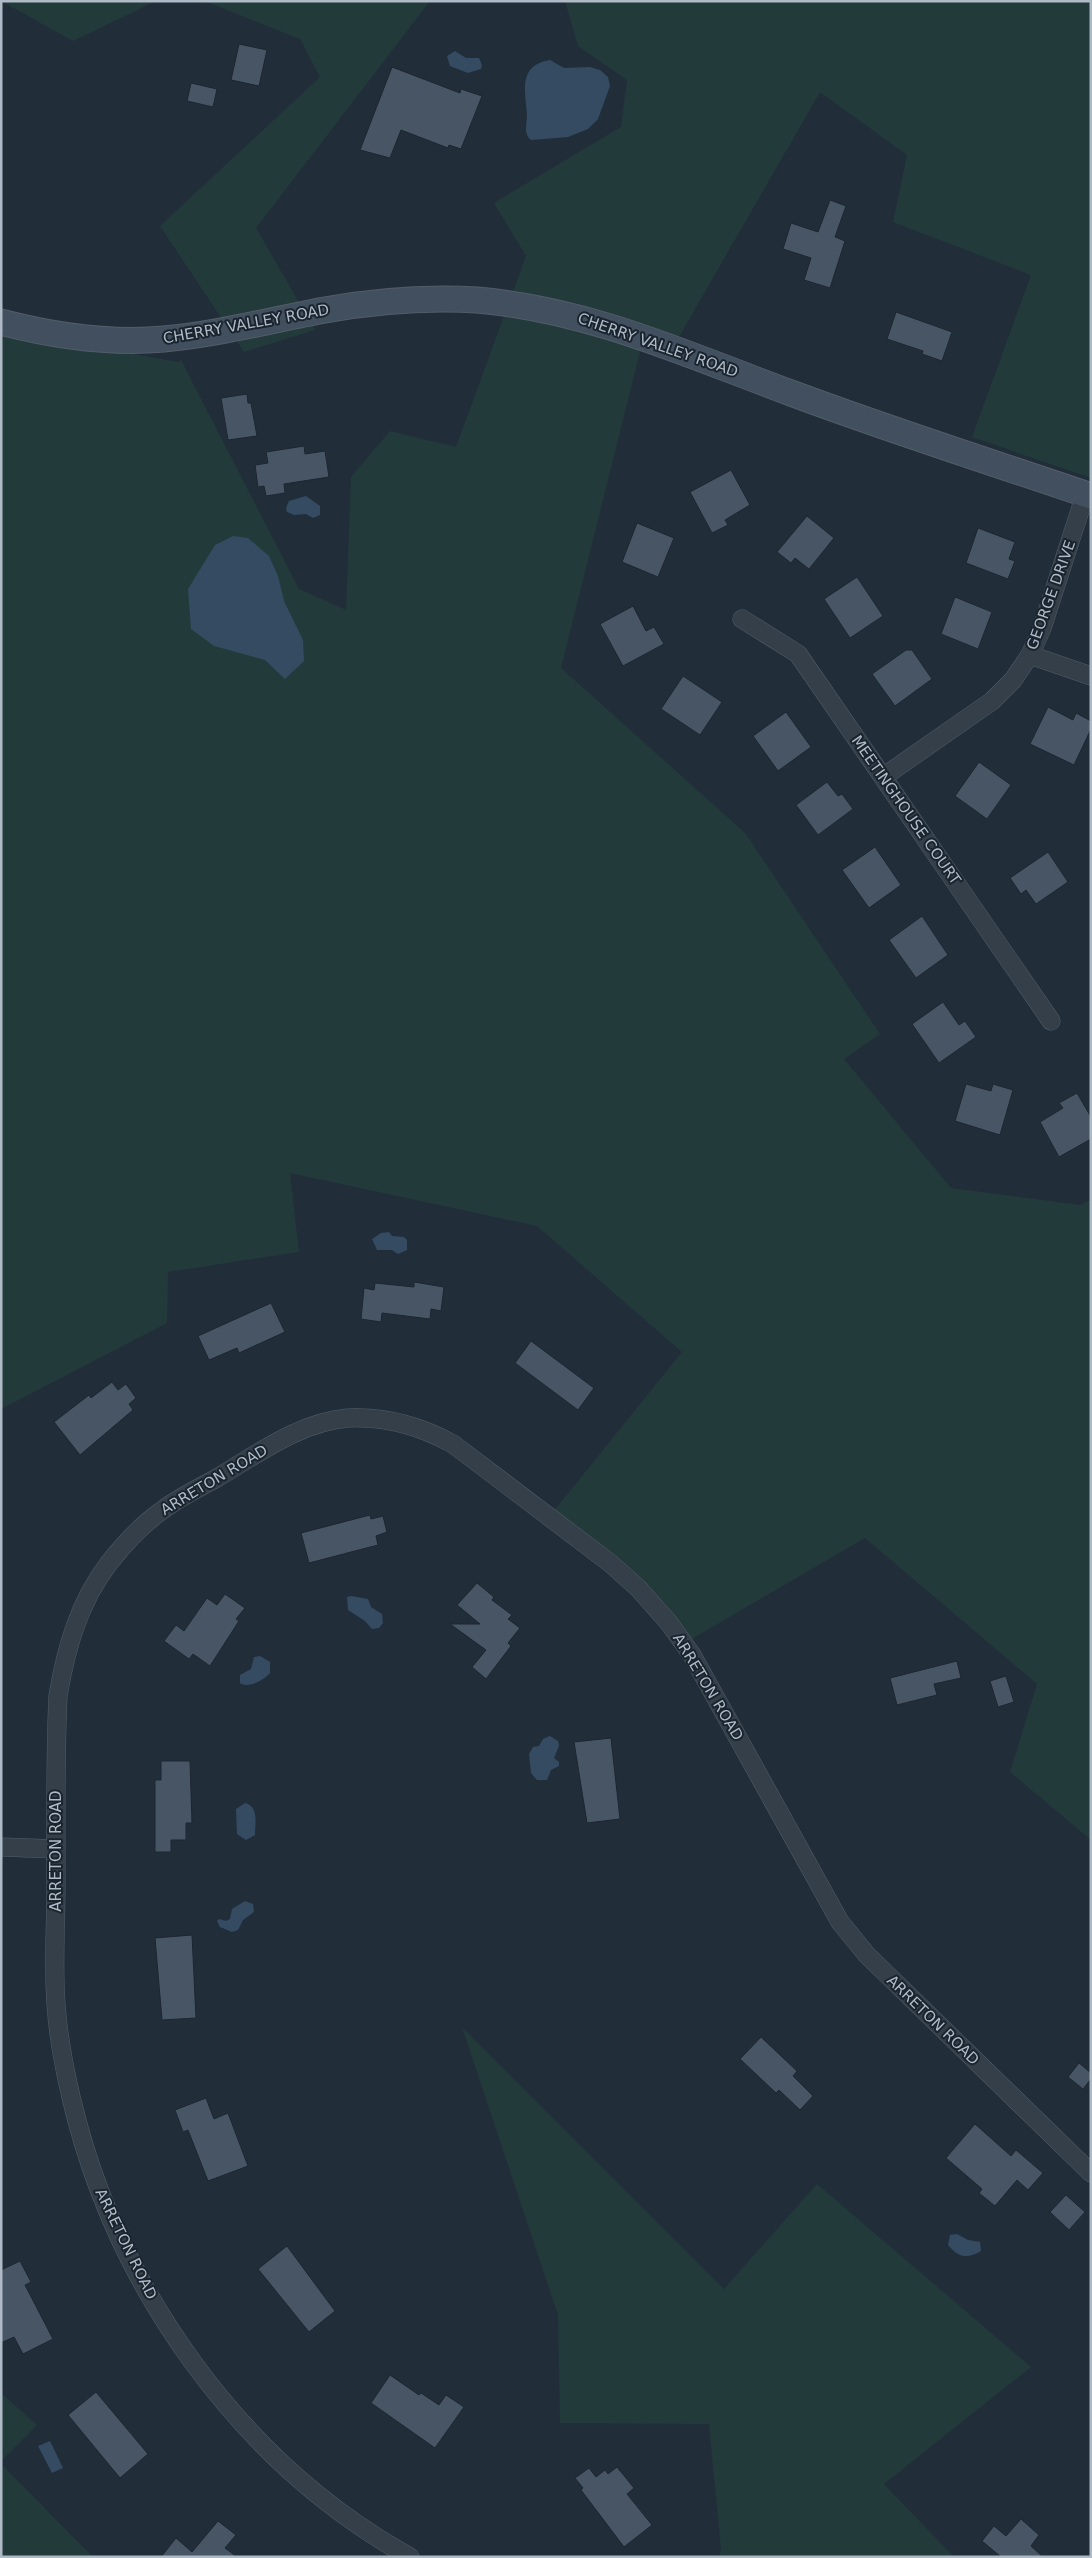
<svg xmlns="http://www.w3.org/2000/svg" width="1092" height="2558" font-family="'DejaVu Sans',sans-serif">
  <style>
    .green { fill: #233a3b }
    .water { fill: #344b62 }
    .building { fill: #475564; stroke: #1c2631 }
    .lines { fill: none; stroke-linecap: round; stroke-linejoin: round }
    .street-casing { stroke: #525d68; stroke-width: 19 }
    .secondary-casing { stroke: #525d68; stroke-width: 27 }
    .street { stroke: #353f4a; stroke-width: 18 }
    .secondary { stroke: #424f5e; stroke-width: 25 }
    .labels { text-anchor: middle; stroke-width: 4; stroke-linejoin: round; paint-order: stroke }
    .street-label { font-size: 15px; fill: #afbac7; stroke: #1a242f }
  </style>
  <rect width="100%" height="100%" fill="#212e3a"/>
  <!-- green -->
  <path class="green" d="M 1,1 L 156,1 L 73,41 Z
    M 204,1 L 430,1 L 256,228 L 315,330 L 244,352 L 160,226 L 320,77 L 300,39 Z
    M 565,1 L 1091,1 L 1091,478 L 972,437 L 1031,275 L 893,222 L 907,155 L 820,92 L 668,356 L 641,348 L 561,668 L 745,833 L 880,1034 L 844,1059 L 951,1188 L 1080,1205 L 1091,1200 L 1091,1840 L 1010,1772 L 1037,1684 L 865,1538 L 683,1644 L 549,1517 L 682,1352 L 537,1226 L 290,1173 L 299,1252 L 168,1272 L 167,1323 L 1,1409 L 1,331 L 179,362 L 181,360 L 299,589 L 346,610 L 351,477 L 390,431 L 456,447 L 526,256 L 494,203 L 621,127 L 627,80 L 578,46 Z
    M 462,2027 L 724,2289 L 817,2184 L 1031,2367 L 884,2484 L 954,2557 L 719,2557 L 721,2549 L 709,2424 L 560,2423 L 558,2315 Z
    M 1,2393 L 37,2425 L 1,2461 Z
    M 1,2464 L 93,2557 L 1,2557 Z"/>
  <!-- water -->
  <path class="water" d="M 455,51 L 466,58 L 479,58 L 482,65 L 481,69 L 468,73 L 450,66 L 447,56 Z
    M 550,60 L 564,68 L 590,67 L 600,70 L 608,77 L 610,86 L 598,119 L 588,129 L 568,137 L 531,140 C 523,133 527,124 527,114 C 525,91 518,65 550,60 Z
    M 306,496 L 320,506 L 320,515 L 313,518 L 306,514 L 294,515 L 287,512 L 286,508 L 289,501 Z
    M 233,536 L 248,538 L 269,556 L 278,576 L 284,601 L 303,640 L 304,661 L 285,679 L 265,660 L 214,646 L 191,629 L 188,589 L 215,545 Z
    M 389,1232 L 392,1236 L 404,1237 L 407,1240 L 407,1250 L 398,1254 L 392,1250 L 377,1250 L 372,1239 L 381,1233 Z
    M 351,1596 L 368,1599 L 371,1607 L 382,1614 L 383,1623 L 379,1628 L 372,1629 L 365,1621 L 348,1610 L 347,1597 Z
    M 260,1656 L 270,1662 L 270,1673 C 264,1680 248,1689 240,1683 L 240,1675 L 251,1669 L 254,1657 Z
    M 550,1736 L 558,1741 L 559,1746 L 554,1758 L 559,1762 L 559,1766 L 551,1770 L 547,1780 L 537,1780 L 531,1773 L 529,1754 L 533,1747 L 539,1746 L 543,1739 Z
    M 245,1803 C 259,1806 255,1824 255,1835 L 246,1840 L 237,1834 L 236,1809 Z
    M 245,1901 L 253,1904 L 254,1912 L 243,1920 L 238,1930 L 232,1932 L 220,1927 L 217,1921 L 219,1919 L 226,1921 L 230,1919 L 232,1909 Z
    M 957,2234 L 968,2240 L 980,2242 L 981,2251 C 967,2259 959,2258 948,2245 L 950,2235 Z
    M 50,2441 L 63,2468 L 52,2473 L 38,2446 Z"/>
  <!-- building -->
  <path class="building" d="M 239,44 L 267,50 L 259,86 L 231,80 Z
    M 392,67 L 460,93 L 461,89 L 482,96 L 461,149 L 449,145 L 448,148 L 401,130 L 390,158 L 360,150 Z
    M 191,83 L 217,89 L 213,107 L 187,101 Z
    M 830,200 L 846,206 L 835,237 L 845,241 L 830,288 L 804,280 L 811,258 L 783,249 L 791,223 L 818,232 Z
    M 896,312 L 952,332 L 942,361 L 922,354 L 923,351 L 887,339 Z
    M 247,394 L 248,403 L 251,403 L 257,436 L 228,440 L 221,398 Z
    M 304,446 L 305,454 L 325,451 L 329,477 L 284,484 L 285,493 L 266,496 L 264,486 L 258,487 L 255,465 L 268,463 L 266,452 Z
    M 731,470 L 750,505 L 725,520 L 728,525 L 712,533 L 690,492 Z
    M 807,516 L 834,538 L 809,569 L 795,558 L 791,563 L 777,552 Z
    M 637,523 L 674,538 L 658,577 L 622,562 Z
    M 978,528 L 1015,542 L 1009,559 L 1015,561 L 1008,579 L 966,563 Z
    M 857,577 L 883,616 L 850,638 L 824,599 Z
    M 955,597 L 992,612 L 978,649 L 941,634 Z
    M 633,606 L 646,631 L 654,627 L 664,644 L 623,666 L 600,624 Z
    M 906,650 L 912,650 L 932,679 L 895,706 L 872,674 Z
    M 683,676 L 722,702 L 700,735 L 661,709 Z
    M 1048,707 L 1073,720 L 1076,713 L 1091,721 L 1091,729 L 1074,765 L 1030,744 Z
    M 786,712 L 811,747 L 778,771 L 753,736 Z
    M 979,762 L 1011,785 L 987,819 L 955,796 Z
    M 827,782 L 838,796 L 842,794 L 853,809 L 818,835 L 796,805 Z
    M 875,847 L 901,885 L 869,908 L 842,870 Z
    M 1048,852 L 1068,882 L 1036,904 L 1026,890 L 1021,894 L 1010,878 Z
    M 922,916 L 948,955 L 916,978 L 889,940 Z
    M 943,1002 L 959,1025 L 965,1021 L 976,1037 L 939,1063 L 912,1024 Z
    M 966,1084 L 991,1091 L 993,1084 L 1013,1090 L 1000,1135 L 955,1121 Z
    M 1077,1093 L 1091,1117 L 1091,1139 L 1059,1157 L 1040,1122 L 1063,1108 L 1059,1103 Z
    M 414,1282 L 444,1287 L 441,1311 L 431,1309 L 430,1319 L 382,1313 L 381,1322 L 361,1319 L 364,1288 L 374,1290 L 375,1283 L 414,1287 Z
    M 271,1303 L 285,1332 L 239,1353 L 237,1348 L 209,1360 L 198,1336 Z
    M 531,1341 L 594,1388 L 578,1410 L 515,1363 Z
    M 112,1382 L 118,1390 L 126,1384 L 136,1398 L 129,1404 L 133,1410 L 80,1455 L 54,1422 L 89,1395 L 91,1398 Z
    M 370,1515 L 371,1519 L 383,1516 L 387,1532 L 376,1536 L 378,1545 L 309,1563 L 301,1533 Z
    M 477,1583 L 494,1597 L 492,1600 L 512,1615 L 508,1619 L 520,1628 L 508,1643 L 511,1646 L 486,1679 L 472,1667 L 486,1650 L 450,1624 L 480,1624 L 457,1605 Z
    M 225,1594 L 245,1608 L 236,1619 L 239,1621 L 210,1666 L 193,1654 L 189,1659 L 164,1641 L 176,1625 L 184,1631 L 207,1598 L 217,1605 Z
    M 957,1661 L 961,1678 L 934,1684 L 937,1695 L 897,1705 L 890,1678 Z
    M 1006,1676 L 1014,1702 L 998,1707 L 990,1681 Z
    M 611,1738 L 620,1819 L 587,1823 L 574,1742 Z
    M 161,1761 L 190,1761 L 192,1823 L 186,1823 L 186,1840 L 171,1840 L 171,1852 L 155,1852 L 155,1780 L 161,1780 Z
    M 192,1935 L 196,2018 L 162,2020 L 155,1938 Z
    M 761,2037 L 797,2071 L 793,2076 L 813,2096 L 800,2110 L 779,2090 L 776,2093 L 740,2059 Z
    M 1079,2063 L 1091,2073 L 1091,2079 L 1083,2089 L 1068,2077 Z
    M 206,2098 L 214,2119 L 228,2113 L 248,2166 L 208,2181 L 188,2130 L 183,2132 L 175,2110 Z
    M 975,2124 L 1011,2156 L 1016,2150 L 1043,2173 L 1028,2190 L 1017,2180 L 995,2206 L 979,2193 L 982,2189 L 946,2158 Z
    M 1066,2195 L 1085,2212 L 1069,2230 L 1050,2212 Z
    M 287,2246 L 335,2311 L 309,2332 L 258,2269 Z
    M 20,2261 L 31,2282 L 25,2285 L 53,2339 L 23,2354 L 14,2337 L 1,2343 L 1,2270 Z
    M 390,2375 L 419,2395 L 421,2393 L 439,2405 L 446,2395 L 464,2407 L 435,2448 L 371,2403 Z
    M 96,2392 L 148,2454 L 120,2478 L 68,2415 Z
    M 617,2467 L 634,2488 L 627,2494 L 652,2525 L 624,2547 L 581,2490 L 583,2488 L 575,2478 L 589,2468 L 596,2477 L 605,2470 L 608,2474 Z
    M 1021,2519 L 1039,2535 L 1031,2546 L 1043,2557 L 1001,2557 L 982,2541 L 994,2526 L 1006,2536 Z
    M 218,2521 L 236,2535 L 225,2548 L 237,2557 L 161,2557 L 176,2538 L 192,2552 Z"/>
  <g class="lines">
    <!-- street casing -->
    <g class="street-casing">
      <path id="street" d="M 742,619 L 798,654 L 1051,1021
        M 1030,655 L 1091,676
        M 883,777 L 992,701 L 1013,680 L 1030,655 L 1042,628 L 1085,495
        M 1,1847 L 56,1849
        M 410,2557 C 239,2462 115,2286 71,2097 C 64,2067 58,2035 56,2004 C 53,1965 56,1924 56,1885 C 56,1822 55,1758 58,1696 C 66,1648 79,1602 109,1563 C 124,1544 140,1526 160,1512 C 176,1499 197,1489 215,1479 C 256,1455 299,1422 348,1418 C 387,1416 420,1426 453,1444 L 610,1563 L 639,1589 L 669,1623 L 692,1655 L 840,1922 L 867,1955 L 1091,2173"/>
    </g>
    <!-- secondary casing -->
    <g class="secondary-casing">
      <path id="secondary" d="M 1,322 C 55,336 108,344 164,339 C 218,334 271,320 325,310 C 375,301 427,297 477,300 C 588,309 688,355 791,393 C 890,430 991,462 1091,496"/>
    </g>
    <!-- street -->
    <use href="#street" class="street"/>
    <!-- secondary -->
    <use href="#secondary" class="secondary"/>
  </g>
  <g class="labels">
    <!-- street labels -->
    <g class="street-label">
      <text transform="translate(246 324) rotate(-10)" y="5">CHERRY VALLEY ROAD</text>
      <text transform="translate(658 345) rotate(19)" y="5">CHERRY VALLEY ROAD</text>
      <text transform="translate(1051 595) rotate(-70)" y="5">GEORGE DRIVE</text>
      <text transform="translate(906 810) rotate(55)" y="5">MEETINGHOUSE COURT</text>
      <text transform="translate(214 1480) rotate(-31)" y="5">ARRETON ROAD</text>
      <text transform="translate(708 1687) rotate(59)" y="5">ARRETON ROAD</text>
      <text transform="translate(56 1851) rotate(-90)" y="5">ARRETON ROAD</text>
      <text transform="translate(933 2020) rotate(44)" y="5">ARRETON ROAD</text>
      <text transform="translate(126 2244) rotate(64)" y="5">ARRETON ROAD</text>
    </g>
  </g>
  <!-- border -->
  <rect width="1092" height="2558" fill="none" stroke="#afbac7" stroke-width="5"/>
</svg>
